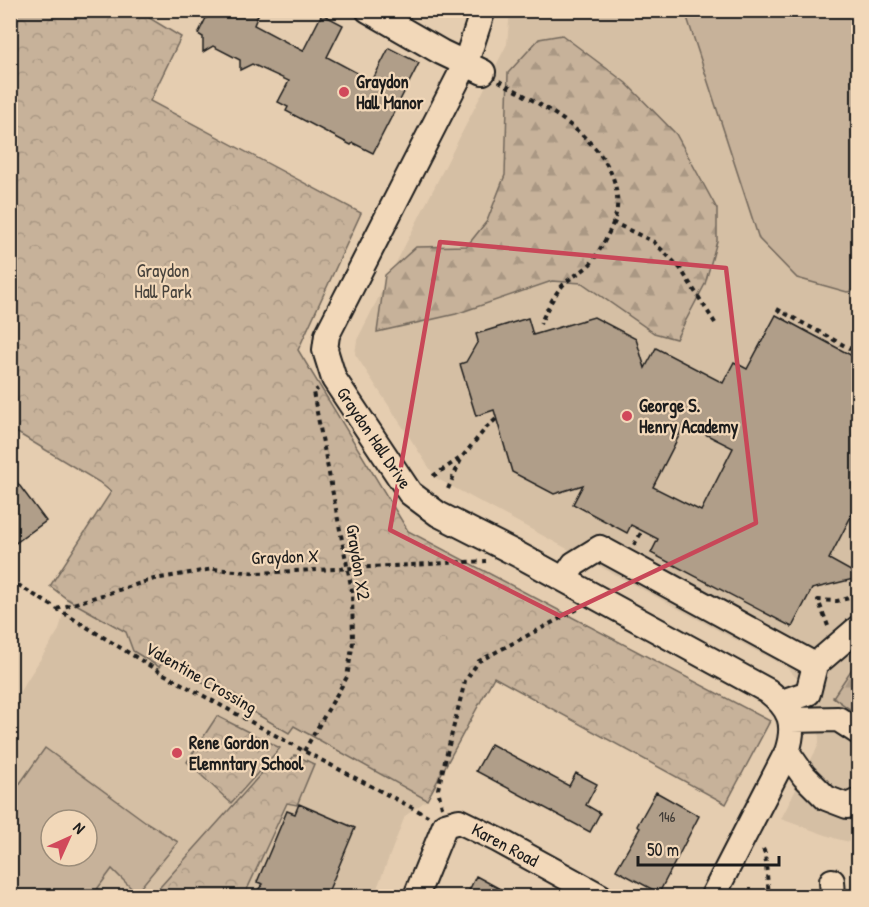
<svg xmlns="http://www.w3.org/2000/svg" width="869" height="907" font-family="'Patrick Hand',sans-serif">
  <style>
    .built { fill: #d5bfa4; fill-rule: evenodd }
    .grass { fill: #c7b29a; stroke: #72675b; stroke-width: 1.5; fill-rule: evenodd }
    .forest { fill: url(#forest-firs); stroke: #72675b; stroke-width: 1.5 }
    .park { fill: url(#park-crowns); stroke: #72675b; stroke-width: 1.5 }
    .building { fill: #b09e89; stroke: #1c1c1c; stroke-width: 1.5; fill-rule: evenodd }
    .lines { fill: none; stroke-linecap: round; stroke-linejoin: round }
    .minor-casing { stroke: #1c1c1c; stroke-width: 28 }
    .path { stroke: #1c1c1c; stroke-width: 4; stroke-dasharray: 4.5 4.5; stroke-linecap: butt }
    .minor { stroke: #f2d8b9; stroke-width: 24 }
    .marked { fill: none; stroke: #c84758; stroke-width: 4.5; stroke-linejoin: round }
    .poi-dot { fill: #d1495b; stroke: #f2d8b9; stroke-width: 2 }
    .labels { text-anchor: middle; stroke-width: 4.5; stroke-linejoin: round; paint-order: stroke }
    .number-label { font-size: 15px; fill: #413c37 }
    .poi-label { font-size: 18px; font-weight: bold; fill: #1c1c1c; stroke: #f2d8b9; text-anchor: start }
    .park-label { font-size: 18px; fill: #47423c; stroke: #f2d8b9 }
    .street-label { font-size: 18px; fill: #1c1c1c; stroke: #f2d8b9 }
  </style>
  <defs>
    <pattern id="forest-firs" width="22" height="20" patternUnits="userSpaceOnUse" patternTransform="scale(1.5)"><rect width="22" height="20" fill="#c7b29a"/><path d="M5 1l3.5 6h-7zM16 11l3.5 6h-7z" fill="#aa9884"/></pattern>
    <pattern id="park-crowns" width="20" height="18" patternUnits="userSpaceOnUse" patternTransform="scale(1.5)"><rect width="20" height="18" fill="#c7b29a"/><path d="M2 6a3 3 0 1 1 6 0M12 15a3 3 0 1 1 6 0" fill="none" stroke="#aa9884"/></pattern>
  </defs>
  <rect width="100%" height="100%" fill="#e5cdb0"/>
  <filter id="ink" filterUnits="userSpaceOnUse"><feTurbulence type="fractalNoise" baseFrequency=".0167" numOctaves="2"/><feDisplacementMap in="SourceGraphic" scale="12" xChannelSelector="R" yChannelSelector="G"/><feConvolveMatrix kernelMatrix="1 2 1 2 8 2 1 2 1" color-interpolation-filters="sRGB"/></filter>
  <g filter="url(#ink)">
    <!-- built -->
    <path class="built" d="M 510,11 L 858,11 L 858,844 L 837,839 L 781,819 L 819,744 L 818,700 L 786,667 L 436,478 L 355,354 L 357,340 L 507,44 Z
      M 67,599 L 427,800 L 405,816 L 374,896 L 11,896 L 10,707 L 59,630 ZM 51,820 L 87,820 L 87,856 L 51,856 Z"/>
    <!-- grass -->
    <path class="grass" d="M 685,11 L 858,11 L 858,290 L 847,292 L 797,278 L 759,239 Z
      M 45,748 L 146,822 L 178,842 L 136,893 L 112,869 L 92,896 L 11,896 L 11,796 ZM 51,820 L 87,820 L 87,856 L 51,856 Z"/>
    <!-- forest -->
    <path class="forest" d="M 562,35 L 626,83 L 676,134 L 717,209 L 717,241 L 705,284 L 676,339 L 654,333 L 582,283 L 552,281 L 456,314 L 377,332 L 385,275 L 416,247 L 467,246 L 487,221 L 505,175 L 508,73 L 539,39 Z
      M 858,660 L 858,715 L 833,697 Z"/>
    <!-- park -->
    <path class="park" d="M 10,11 L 138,11 L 181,37 L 150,101 L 361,213 L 298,350 L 408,531 L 770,721 L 726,804 L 494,677 L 427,800 L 294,726 L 289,733 L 170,663 L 173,658 L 168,656 L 159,667 L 133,651 L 126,632 L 67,599 L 50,586 L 111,492 L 99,482 L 11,429 Z
      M 217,716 L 280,748 L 231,803 L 187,762 Z
      M 295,755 L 314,764 L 297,805 L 287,803 L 244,896 L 152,896 L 270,764 L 282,770 Z"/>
    <!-- building -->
    <path class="building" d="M 210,10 L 260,10 L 254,25 L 303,51 L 322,14 L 343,25 L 327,57 L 372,81 L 389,48 L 419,63 L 373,153 L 353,143 L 351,145 L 286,111 L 288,107 L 278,102 L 289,81 L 252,64 L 240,70 L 240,60 L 213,46 L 203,52 L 203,37 L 198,34 Z
      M 776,315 L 858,359 L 858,503 L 829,559 L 858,575 L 858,578 L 812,589 L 792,627 L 651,553 L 658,539 L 631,525 L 627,533 L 573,504 L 583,485 L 554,494 L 512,472 L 494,410 L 476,416 L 460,364 L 466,362 L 478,341 L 476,334 L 528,318 L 533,335 L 594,317 L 636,339 L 645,368 L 656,348 L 723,383 L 734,362 L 747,369 ZM 685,424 L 733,448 L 701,511 L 653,487 Z
      M 10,473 L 46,521 L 10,547 Z
      M 491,744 L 569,786 L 576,773 L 597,784 L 586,805 L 600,813 L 590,832 L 476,771 Z
      M 656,792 L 699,816 L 659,893 L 616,870 L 640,828 L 637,826 Z
      M 299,804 L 355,828 L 326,897 L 252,897 L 263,884 L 257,882 L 287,811 L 295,814 Z
      M 476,876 L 515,897 L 466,897 Z"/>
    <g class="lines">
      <!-- minor casing -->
      <g class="minor-casing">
        <path id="minor" d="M 368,10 L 441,52 L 483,72
          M 483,10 L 465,65 L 327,335 L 325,350 L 334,379 L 410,493 L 438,514 L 519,555 L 768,691 C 791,709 796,724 787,752 L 713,896
          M 564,579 L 574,564 L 600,548 L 815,665
          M 782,702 L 808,693 L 815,665 L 858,628
          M 791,720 L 838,719 L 858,732
          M 787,752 L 804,776 L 826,798 L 847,806 L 858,801
          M 832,881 L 833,896
          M 416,896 L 445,825 L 459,821 L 498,840 L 600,896"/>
      </g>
      <!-- path -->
      <path class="path" d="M 499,81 C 546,108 622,145 617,208 C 616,223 600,250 592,262 C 586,270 574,275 566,282 C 554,293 547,310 540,324
        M 612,222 L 654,242 L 680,268 L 717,326
        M 777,309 L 858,353
        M 433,476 L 462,457 L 486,428 L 496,419
        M 448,489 L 462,457
        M 634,545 L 641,533
        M 10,580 L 160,672 L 304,751 L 428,816
        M 57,609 L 154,579 L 213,569 L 258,573 L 486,561
        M 828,626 L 818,600 L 837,601 L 858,596
        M 304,751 L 347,677 L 353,642 L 352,591 L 313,392 L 318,389
        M 442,807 L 438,789 L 465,681 L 479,661 L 578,609
        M 763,849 L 765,853 L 769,896"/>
      <!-- minor -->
      <use href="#minor" class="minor"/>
    </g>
  </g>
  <!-- marked area -->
  <path class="marked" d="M 440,242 L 726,268 L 756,523 L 560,616 L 390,530 Z"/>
  <!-- markers -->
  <g class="poi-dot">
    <circle cx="344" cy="92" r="6"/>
    <circle cx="627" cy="416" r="6"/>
    <circle cx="177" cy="753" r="6"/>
  </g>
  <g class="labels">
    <!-- number labels -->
    <g class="number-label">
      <text x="667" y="822">146</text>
    </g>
    <!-- poi labels -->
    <g class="poi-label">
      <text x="356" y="88">Graydon<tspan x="356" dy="21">Hall Manor</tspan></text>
      <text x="639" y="412">George S.<tspan x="639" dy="21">Henry Academy</tspan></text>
      <text x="189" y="749">Rene Gordon<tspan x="189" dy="21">Elemntary School</tspan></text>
    </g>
    <!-- park labels -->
    <g class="park-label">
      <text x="163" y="277">Graydon<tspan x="163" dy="21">Hall Park</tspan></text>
    </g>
    <!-- street labels -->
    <g class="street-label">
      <text transform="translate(374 438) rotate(56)" y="6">Graydon Hall Drive</text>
      <text transform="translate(285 557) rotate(-2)" y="6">Graydon X</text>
      <text transform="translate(358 562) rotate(81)" y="6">Graydon X2</text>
      <text transform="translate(201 678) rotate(30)" y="6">Valentine Crossing</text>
      <text transform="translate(505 845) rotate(28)" y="6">Karen Road</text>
    </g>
  </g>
  <!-- margin -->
  <rect width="869" height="907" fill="none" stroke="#f2d8b9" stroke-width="36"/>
  <rect x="18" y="18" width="833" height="871" fill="none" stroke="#1c1c1c" stroke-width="2" filter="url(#ink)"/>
  <!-- north arrow -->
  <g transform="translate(69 838) rotate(45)"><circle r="28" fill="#f2d8b9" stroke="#9c8d7a" stroke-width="1.5"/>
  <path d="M0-4.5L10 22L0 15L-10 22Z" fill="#d1495b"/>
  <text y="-9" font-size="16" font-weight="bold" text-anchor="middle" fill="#1c1c1c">N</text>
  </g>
  <!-- scale -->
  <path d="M638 856v9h141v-9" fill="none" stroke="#1c1c1c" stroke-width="3"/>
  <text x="647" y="856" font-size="18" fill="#1c1c1c" stroke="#f2d8b9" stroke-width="4.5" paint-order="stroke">50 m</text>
</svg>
